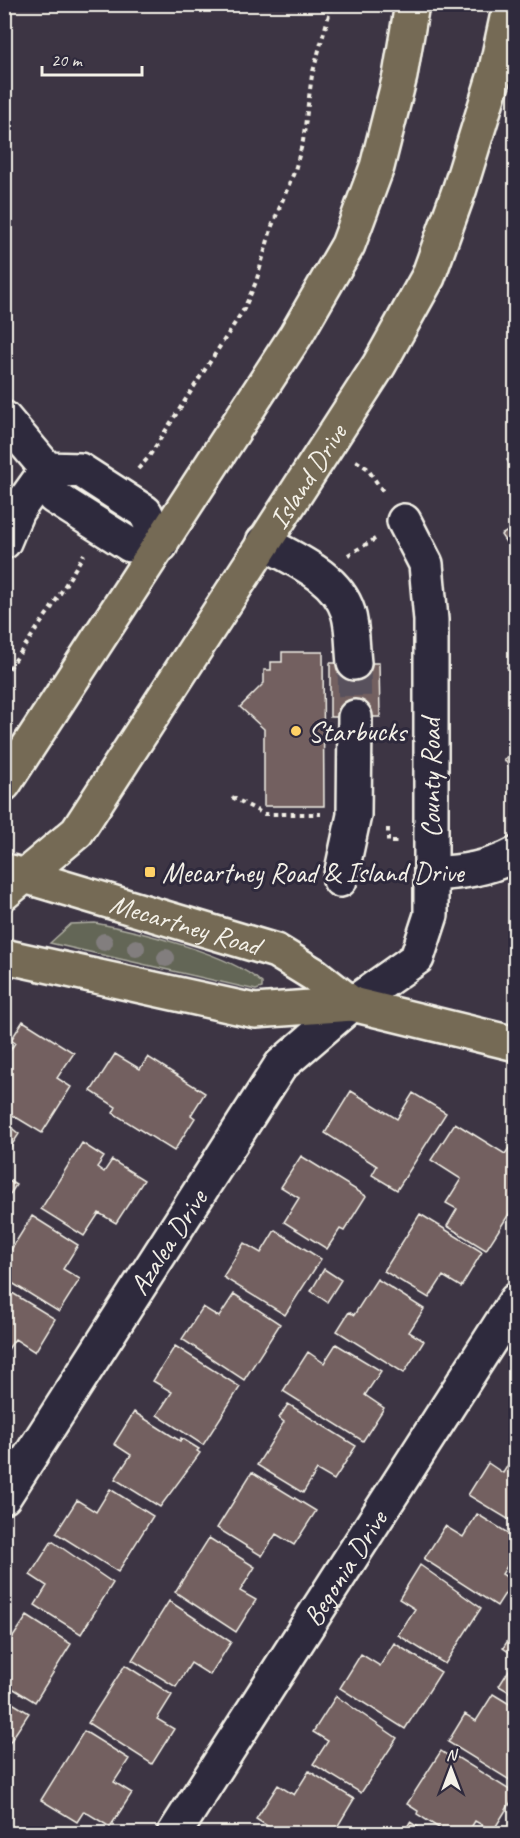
<svg xmlns="http://www.w3.org/2000/svg" width="520" height="1838" font-family="Caveat,sans-serif">
  <style>
    .green { fill: #646657; stroke: #acaca0; stroke-width: 1.5 }
    .building { fill: #736160; stroke: #f4f1e8; stroke-width: 1.5 }
    .lines { fill: none; stroke-linecap: round; stroke-linejoin: round }
    .minor-tunnel { stroke: #58515d; stroke-width: 33; stroke-dasharray: 33 16; stroke-linecap: butt }
    .minor-casing { stroke: #f4f1e8; stroke-width: 38 }
    .major-casing { stroke: #f4f1e8; stroke-width: 38 }
    .path { stroke: #f4f1e8; stroke-width: 4; stroke-dasharray: 4.5 4.5; stroke-linecap: butt }
    .minor { stroke: #2f2a3d; stroke-width: 33 }
    .major { stroke: #756b55; stroke-width: 33 }
    .tree { fill: #827e7e }
    .poi-dot { fill: #ffd166; stroke: #2f2a3d; stroke-width: 2 }
    .labels { text-anchor: middle; stroke-width: 6; stroke-linejoin: round; paint-order: stroke }
    .street-label { font-size: 28px; fill: #f4f1e8; stroke: #2f2a3d }
    .poi-label { font-size: 28px; fill: #f4f1e8; stroke: #2f2a3d; text-anchor: start }
  </style>
  <rect width="100%" height="100%" fill="#3d3544"/>
  <filter id="ink" filterUnits="userSpaceOnUse"><feTurbulence type="fractalNoise" baseFrequency=".0167" numOctaves="2"/><feDisplacementMap in="SourceGraphic" scale="12" xChannelSelector="R" yChannelSelector="G"/><feConvolveMatrix kernelMatrix="1 2 1 2 8 2 1 2 1" color-interpolation-filters="sRGB"/></filter>
  <g filter="url(#ink)">
    <!-- green -->
    <path class="green" d="M 95,923 C 138,931 231,954 262,983 L 262,988 L 256,990 L 50,943 L 71,924 Z"/>
    <!-- building -->
    <path class="building" d="M 516,455 L 516,474 L 507,460 Z
      M 516,526 L 516,557 L 501,535 Z
      M 282,652 L 323,652 L 324,806 L 264,806 L 264,729 L 240,707 L 264,683 L 264,670 L 271,670 L 271,662 L 282,662 Z
      M 516,662 L 516,680 L 507,667 Z
      M 330,663 L 379,663 L 380,717 L 330,717 Z
      M 516,752 L 516,777 L 504,759 Z
      M 23,1021 L 74,1053 L 57,1078 L 71,1087 L 42,1133 L 4,1110 L 4,1054 L 7,1055 L 15,1043 L 11,1040 Z
      M 115,1054 L 140,1069 L 148,1057 L 205,1093 L 191,1115 L 195,1118 L 174,1151 L 113,1113 L 116,1107 L 91,1091 Z
      M 351,1091 L 397,1119 L 413,1093 L 446,1113 L 397,1190 L 372,1175 L 377,1166 L 325,1133 Z
      M 4,1122 L 19,1134 L 4,1157 Z
      M 455,1123 L 505,1154 L 516,1138 L 516,1203 L 486,1250 L 447,1226 L 457,1209 L 446,1203 L 461,1179 L 431,1160 Z
      M 82,1143 L 104,1157 L 97,1167 L 104,1172 L 112,1160 L 144,1180 L 116,1223 L 99,1213 L 84,1236 L 41,1209 Z
      M 301,1156 L 366,1196 L 344,1231 L 340,1229 L 327,1249 L 284,1222 L 299,1198 L 281,1187 Z
      M 4,1178 L 16,1185 L 7,1199 L 4,1198 Z
      M 420,1214 L 482,1252 L 461,1287 L 443,1276 L 429,1298 L 384,1271 Z
      M 32,1216 L 78,1245 L 63,1269 L 80,1279 L 59,1312 L 4,1278 L 4,1250 L 9,1253 Z
      M 275,1230 L 321,1259 L 285,1315 L 223,1277 L 244,1243 L 261,1253 Z
      M 324,1269 L 341,1280 L 327,1302 L 311,1291 Z
      M 377,1279 L 424,1309 L 409,1332 L 424,1341 L 404,1373 L 337,1331 L 349,1312 L 354,1315 Z
      M 4,1288 L 55,1319 L 35,1352 L 15,1339 L 4,1355 Z
      M 234,1294 L 280,1324 L 244,1380 L 182,1339 L 203,1307 L 219,1317 Z
      M 336,1344 L 381,1371 L 365,1395 L 384,1408 L 363,1441 L 283,1391 L 308,1352 L 324,1363 Z
      M 175,1346 L 240,1387 L 203,1445 L 157,1415 L 172,1392 L 153,1381 Z
      M 288,1404 L 356,1446 L 334,1480 L 317,1470 L 303,1493 L 257,1465 L 284,1422 L 279,1418 Z
      M 134,1412 L 180,1441 L 181,1438 L 199,1449 L 197,1451 L 200,1453 L 160,1507 L 115,1479 L 131,1455 L 114,1444 Z
      M 516,1452 L 516,1524 L 468,1495 L 488,1463 L 503,1473 Z
      M 252,1472 L 316,1511 L 294,1545 L 276,1534 L 262,1556 L 217,1528 Z
      M 110,1489 L 153,1516 L 118,1572 L 56,1533 L 77,1500 L 96,1512 Z
      M 477,1514 L 516,1538 L 516,1552 L 502,1574 L 513,1581 L 497,1606 L 424,1559 L 445,1526 L 463,1537 Z
      M 209,1538 L 255,1567 L 240,1591 L 256,1600 L 236,1632 L 175,1592 Z
      M 52,1541 L 113,1583 L 81,1634 L 35,1605 L 47,1586 L 30,1575 Z
      M 420,1565 L 481,1608 L 445,1664 L 398,1635 L 415,1609 L 399,1599 Z
      M 169,1601 L 231,1642 L 210,1675 L 191,1663 L 176,1687 L 132,1660 Z
      M 27,1616 L 71,1644 L 35,1702 L 4,1683 L 4,1636 L 11,1640 Z
      M 516,1628 L 516,1657 L 503,1648 Z
      M 394,1643 L 441,1672 L 405,1729 L 340,1688 L 361,1654 L 380,1666 Z
      M 516,1659 L 516,1696 L 499,1686 Z
      M 125,1665 L 172,1695 L 157,1719 L 174,1729 L 152,1764 L 88,1723 Z
      M 493,1694 L 516,1708 L 516,1784 L 448,1742 L 465,1714 L 476,1721 Z
      M 336,1696 L 397,1738 L 361,1793 L 313,1764 L 328,1741 L 313,1732 Z
      M 4,1698 L 29,1713 L 4,1751 Z
      M 84,1731 L 129,1759 L 114,1782 L 132,1793 L 110,1827 L 84,1811 L 77,1822 L 41,1800 Z
      M 441,1751 L 453,1759 L 455,1756 L 516,1794 L 493,1831 L 475,1821 L 467,1834 L 448,1834 L 417,1814 L 418,1811 L 407,1804 Z
      M 309,1771 L 354,1799 L 333,1834 L 280,1834 L 256,1819 L 278,1785 L 294,1795 Z
      M 410,1822 L 429,1834 L 403,1834 Z"/>
    <g class="lines">
      <!-- minor-tunnel -->
      <path class="minor-tunnel" d="M 354,663 L 355,717"/>
      <!-- minor casing -->
      <g class="minor-casing">
        <g id="minor">
          <path d="M 4,418 L 47,469 L 54,497 L 130,545 L 161,545 L 145,512 L 80,470 L 47,469"/>
          <path d="M 4,542 L 17,511 L 47,469"/>
          <path d="M 263,542 C 293,559 336,575 348,612 C 353,627 352,647 354,663"/>
          <path d="M 432,874 C 463,872 488,869 516,854"/>
          <path d="M 340,880 L 354,815 L 355,717"/>
          <path id="s1" d="M 4,1497 L 281,1065 L 352,1004 L 417,958 L 431,915 L 431,620 L 426,564 L 404,521"/>
          <path id="s2" d="M 174,1834 L 516,1300"/>
        </g>
      </g>
      <!-- major casing -->
      <g class="major-casing">
        <g id="major">
          <path d="M 4,784 L 296,335 L 348,245 L 377,167 L 400,76 L 412,4"/>
          <path id="s3" d="M 11,872 L 276,951 L 315,975 L 352,1004"/>
          <path id="s4" d="M 4,893 L 77,832 L 379,365 L 428,277 L 460,188 L 495,74 L 510,4"/>
          <path d="M 4,956 L 255,1011 L 352,1004 L 516,1044"/>
        </g>
      </g>
      <!-- path -->
      <path class="path" d="M 356,461 L 367,468 L 384,493
        M 138,469 L 148,458 L 244,309 L 256,282 L 272,226 L 295,170 L 303,141 L 312,75 L 332,4
        M 348,555 L 375,539
        M 4,676 L 52,607 L 84,554
        M 232,797 L 264,814 L 321,814
        M 388,828 L 388,842 L 399,842"/>
      <!-- minor -->
      <use href="#minor" class="minor"/>
      <!-- major -->
      <use href="#major" class="major"/>
    </g>
    <!-- trees -->
    <g class="tree">
      <circle cx="104" cy="942" r="9"/>
      <circle cx="136" cy="948" r="9"/>
      <circle cx="166" cy="958" r="9"/>
    </g>
  </g>
  <!-- markers -->
  <g class="poi-dot">
    <circle cx="296" cy="731" r="6"/>
    <rect x="144" y="866" width="12" height="12" rx="3"/>
  </g>
  <g class="labels">
    <!-- street labels -->
    <g class="street-label">
      <text dy="10" stroke="none"><textPath href="#s4" startOffset="519">Island Drive</textPath></text>
      <text transform="translate(430 778) rotate(-90)" y="10">County Road</text>
      <text dy="10" stroke="none"><textPath href="#s3" startOffset="182">Mecartney Road</textPath></text>
      <text dy="10" stroke="none"><textPath href="#s1" startOffset="303">Azalea Drive</textPath></text>
      <text dy="10" stroke="none"><textPath href="#s2" startOffset="316">Begonia Drive</textPath></text>
    </g>
    <!-- poi labels -->
    <g class="poi-label">
      <text x="308" y="741">Starbucks</text>
      <text x="162" y="882">Mecartney Road &amp; Island Drive</text>
    </g>
  </g>
  <!-- margin -->
  <rect width="520" height="1838" fill="none" stroke="#2f2a3d" stroke-width="24"/>
  <rect x="12" y="12" width="496" height="1814" fill="none" stroke="#f4f1e8" stroke-width="2" filter="url(#ink)"/>
  <!-- north arrow -->
  <g transform="translate(451 1769)" stroke="#2f2a3d" stroke-width="4.5" paint-order="stroke">
  <path d="M0-4.5L10 22L0 15L-10 22Z" fill="#f4f1e8"/>
  <text y="-9" font-size="16" font-weight="bold" text-anchor="middle" fill="#f4f1e8">N</text>
  </g>
  <!-- scale -->
  <path d="M42 66v9h100v-9" fill="none" stroke="#f4f1e8" stroke-width="3"/>
  <text x="51" y="66" font-size="18" fill="#f4f1e8" stroke="#2f2a3d" stroke-width="4.5" paint-order="stroke">20 m</text>
</svg>
